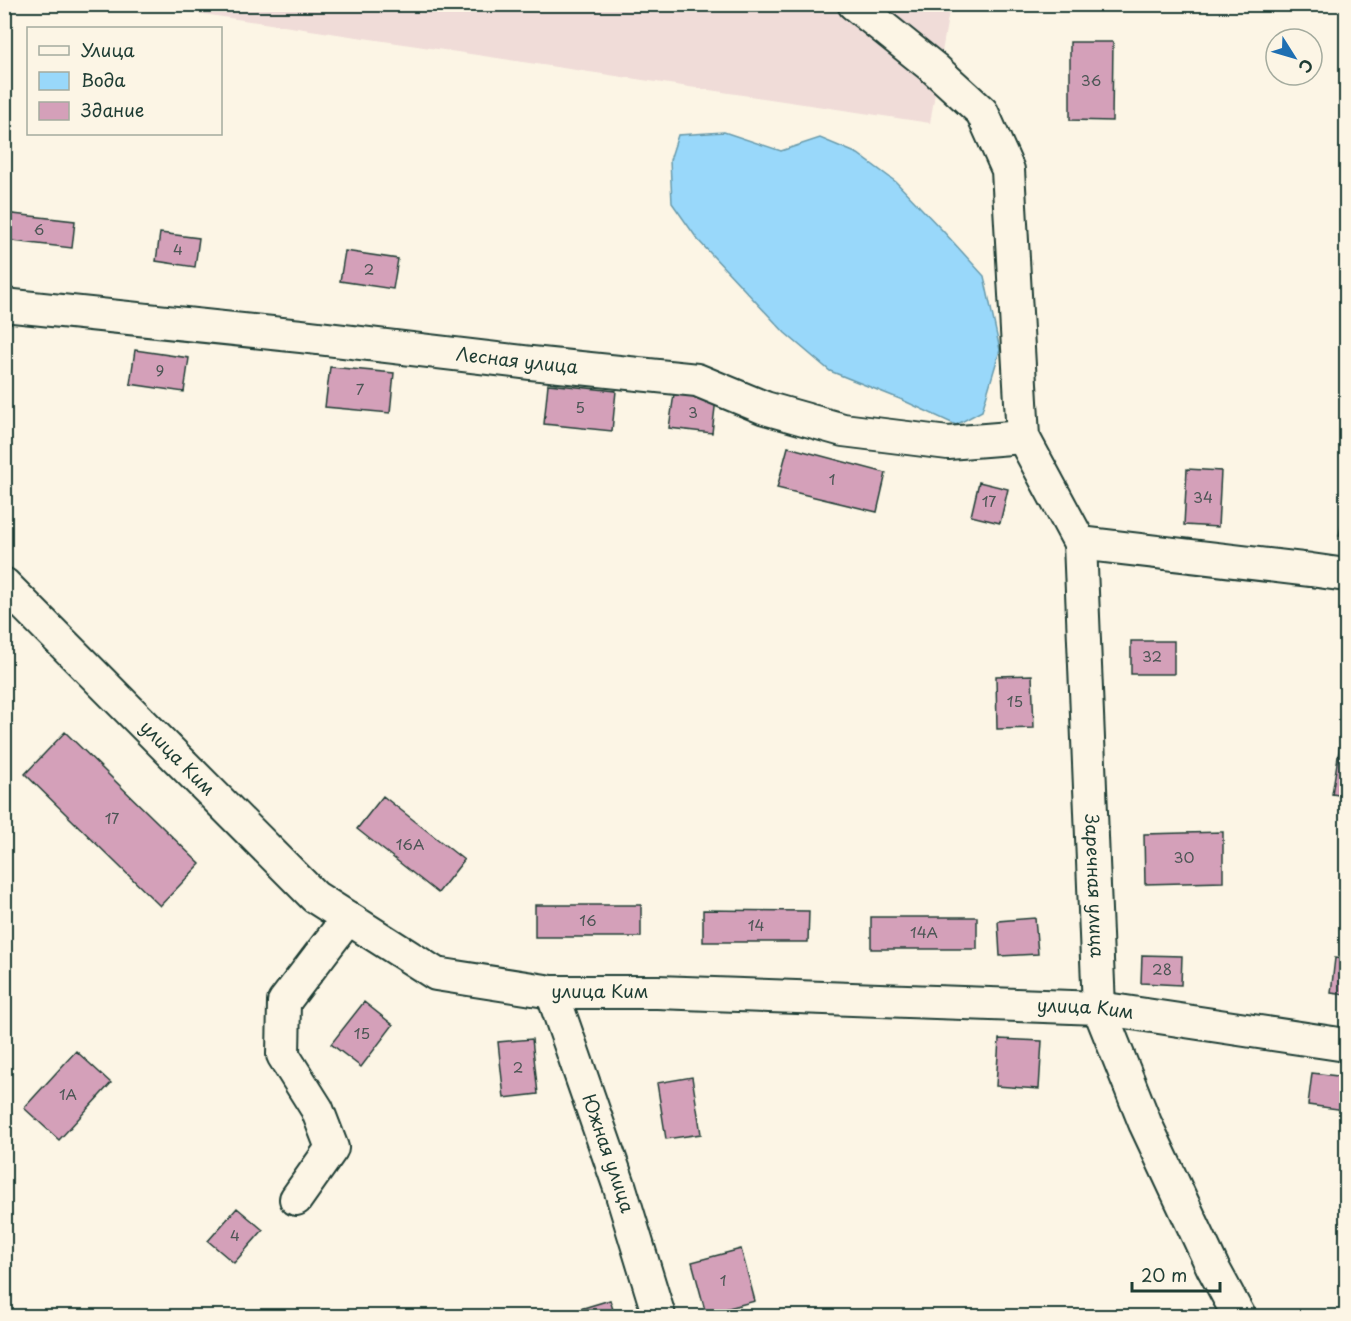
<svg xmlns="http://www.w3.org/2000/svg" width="1351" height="1321" font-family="'Playpen Sans',sans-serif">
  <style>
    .built { fill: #f0dcd8 }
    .water { fill: #99d8fa; stroke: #689aab; stroke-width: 1.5 }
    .building { fill: #d4a0b9; stroke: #1f3d34; stroke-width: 1.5 }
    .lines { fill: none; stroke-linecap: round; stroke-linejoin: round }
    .minor-casing { stroke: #1f3d34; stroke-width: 36 }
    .minor { stroke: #fcf5e5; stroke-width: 32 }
    .labels { text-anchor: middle; stroke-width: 4.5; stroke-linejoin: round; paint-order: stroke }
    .number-label { font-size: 15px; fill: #4c5655 }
    .street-label { font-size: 18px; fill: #1f3d34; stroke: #fcf5e5 }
  </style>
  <rect width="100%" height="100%" fill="#fcf5e5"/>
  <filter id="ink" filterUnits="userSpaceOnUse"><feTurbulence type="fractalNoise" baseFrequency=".0167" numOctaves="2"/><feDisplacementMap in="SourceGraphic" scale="12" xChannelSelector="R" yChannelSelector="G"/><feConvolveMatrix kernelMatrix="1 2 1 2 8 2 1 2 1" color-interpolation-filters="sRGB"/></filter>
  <g filter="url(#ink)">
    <!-- built -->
    <path class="built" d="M 143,5 L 950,5 L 930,123 Z"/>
    <!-- water -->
    <path class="water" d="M 724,132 L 781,151 L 820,138 L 858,154 L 896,182 L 943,231 L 984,276 L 1000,350 L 982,411 L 956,425 L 900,399 L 830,371 L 785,333 L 698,240 L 672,203 L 670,160 L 678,135 Z"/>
    <!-- building -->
    <path class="building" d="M 1070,42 L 1113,42 L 1112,121 L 1070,120 Z
      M 4,213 L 75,221 L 72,248 L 4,240 Z
      M 160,233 L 199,238 L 195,267 L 156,261 Z
      M 345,251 L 398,259 L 393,289 L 340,281 Z
      M 135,350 L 189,358 L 184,392 L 130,384 Z
      M 4,361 L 9,361 L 4,404 Z
      M 330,367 L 394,373 L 390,413 L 325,407 Z
      M 548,384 L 616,391 L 612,431 L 544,424 Z
      M 674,394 L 716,399 L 712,433 L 669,428 Z
      M 788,447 L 886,473 L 877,512 L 777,488 Z
      M 1187,469 L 1221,471 L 1218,527 L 1184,525 Z
      M 979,482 L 1008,489 L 1000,523 L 971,516 Z
      M 1345,509 L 1346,509 L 1346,538 L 1339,536 Z
      M 1131,641 L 1174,641 L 1174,674 L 1131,674 Z
      M 1032,675 L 1034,728 L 997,729 L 996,676 Z
      M 1346,707 L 1346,796 L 1332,794 Z
      M 65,732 L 200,864 L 160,906 L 25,774 Z
      M 383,796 L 464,860 L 438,893 L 357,829 Z
      M 1223,832 L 1223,882 L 1145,884 L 1144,834 Z
      M 535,905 L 641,905 L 641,937 L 535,937 Z
      M 703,910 L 809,911 L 808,942 L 703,942 Z
      M 871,917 L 977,917 L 977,949 L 871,949 Z
      M 1035,918 L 1038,954 L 1000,956 L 998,921 Z
      M 1142,955 L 1182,956 L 1181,985 L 1141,983 Z
      M 1335,958 L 1346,959 L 1346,995 L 1331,993 Z
      M 364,1002 L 393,1025 L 361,1067 L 331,1044 Z
      M 532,1039 L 538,1094 L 504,1098 L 498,1042 Z
      M 999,1039 L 1042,1041 L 1039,1089 L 996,1086 Z
      M 76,1051 L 111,1083 L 59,1140 L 24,1108 Z
      M 1312,1073 L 1346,1077 L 1345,1110 L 1308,1105 Z
      M 692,1077 L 701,1134 L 666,1139 L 657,1083 Z
      M 237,1208 L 263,1230 L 234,1263 L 208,1241 Z
      M 741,1249 L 755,1301 L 706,1314 L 692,1262 Z
      M 610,1300 L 615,1316 L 569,1316 L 567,1313 Z"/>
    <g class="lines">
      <!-- minor casing -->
      <g class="minor-casing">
        <g id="minor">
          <path id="s1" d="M 854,4 L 935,69 L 982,112 L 1008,170 L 1023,437 L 1080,543 L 1099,1008 L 1145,1123 L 1213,1268 L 1239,1316"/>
          <path id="s2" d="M 4,305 L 301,336 L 531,363 L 697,380 L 765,408 L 843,430 L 948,443 L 1023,437"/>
          <path d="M 1080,543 L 1311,570 L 1346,575"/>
          <path id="s3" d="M 4,584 L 315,897 L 436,974 L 552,992 L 657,992 L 1099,1008 L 1346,1045"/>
          <path id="s4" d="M 552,992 L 620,1188 L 659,1316"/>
          <path d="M 296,1199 L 332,1148 L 317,1109 L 283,1055 L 284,1002 L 348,918"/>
        </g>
      </g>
      <!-- minor -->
      <use href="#minor" class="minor"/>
    </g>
  </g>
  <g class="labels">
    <!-- number labels -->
    <g class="number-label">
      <text x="1091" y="86">36</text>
      <text x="39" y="235">6</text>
      <text x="178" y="255">4</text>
      <text x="369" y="275">2</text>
      <text x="160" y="376">9</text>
      <text x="360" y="395">7</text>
      <text x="580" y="413">5</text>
      <text x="693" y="418">3</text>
      <text x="832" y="485">1</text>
      <text x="1203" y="503">34</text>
      <text x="989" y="507">17</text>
      <text x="1152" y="662">32</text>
      <text x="1015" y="707">15</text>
      <text x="112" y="824">17</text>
      <text x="410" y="850">16А</text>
      <text x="1184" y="863">30</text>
      <text x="588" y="926">16</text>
      <text x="756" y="931">14</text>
      <text x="924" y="938">14А</text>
      <text x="1162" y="975">28</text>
      <text x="362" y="1039">15</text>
      <text x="518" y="1073">2</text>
      <text x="68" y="1100">1А</text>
      <text x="235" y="1241">4</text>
      <text x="723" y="1286">1</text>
    </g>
    <!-- street labels -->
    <g class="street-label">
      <text dy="6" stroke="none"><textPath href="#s2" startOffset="516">Лесная улица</textPath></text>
      <text dy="6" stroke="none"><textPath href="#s3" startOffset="246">улица Ким</textPath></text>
      <text dy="6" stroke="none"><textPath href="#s1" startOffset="962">Заречная улица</textPath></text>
      <text dy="6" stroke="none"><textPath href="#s3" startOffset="750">улица Ким</textPath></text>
      <text dy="6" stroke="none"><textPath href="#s3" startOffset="1236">улица Ким</textPath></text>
      <text dy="6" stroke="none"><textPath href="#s4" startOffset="171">Южная улица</textPath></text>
    </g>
  </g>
  <!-- margin -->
  <rect width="1351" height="1321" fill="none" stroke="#fcf5e5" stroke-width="24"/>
  <rect x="12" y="12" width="1327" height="1297" fill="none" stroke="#1f3d34" stroke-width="2" filter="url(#ink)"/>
  <!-- legend -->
  <rect x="27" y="27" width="195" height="108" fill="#fcf5e5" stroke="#a4ab9e" stroke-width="1.5"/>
  <rect x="39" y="46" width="30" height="9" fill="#fcf5e5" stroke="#a4ab9e" stroke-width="1.5"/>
  <text x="81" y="57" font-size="18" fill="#1f3d34">Улица</text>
  <rect x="39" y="72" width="30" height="18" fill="#99d8fa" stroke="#a4ab9e" stroke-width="1.5"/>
  <text x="81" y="87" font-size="18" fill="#1f3d34">Вода</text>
  <rect x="39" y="102" width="30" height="18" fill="#d4a0b9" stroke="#a4ab9e" stroke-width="1.5"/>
  <text x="81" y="117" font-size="18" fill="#1f3d34">Здание</text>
  <!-- north arrow -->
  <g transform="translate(1294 57) rotate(127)"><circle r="28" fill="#fcf5e5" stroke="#a4ab9e" stroke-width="1.5"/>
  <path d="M0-4.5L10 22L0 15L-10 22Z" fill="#1f6fb2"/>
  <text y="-9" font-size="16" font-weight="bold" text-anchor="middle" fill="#1f3d34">С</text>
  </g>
  <!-- scale -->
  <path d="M1132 1282v9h88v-9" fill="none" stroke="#1f3d34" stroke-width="3"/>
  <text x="1141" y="1282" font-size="18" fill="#1f3d34" stroke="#fcf5e5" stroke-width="4.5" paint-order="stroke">20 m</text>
</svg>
